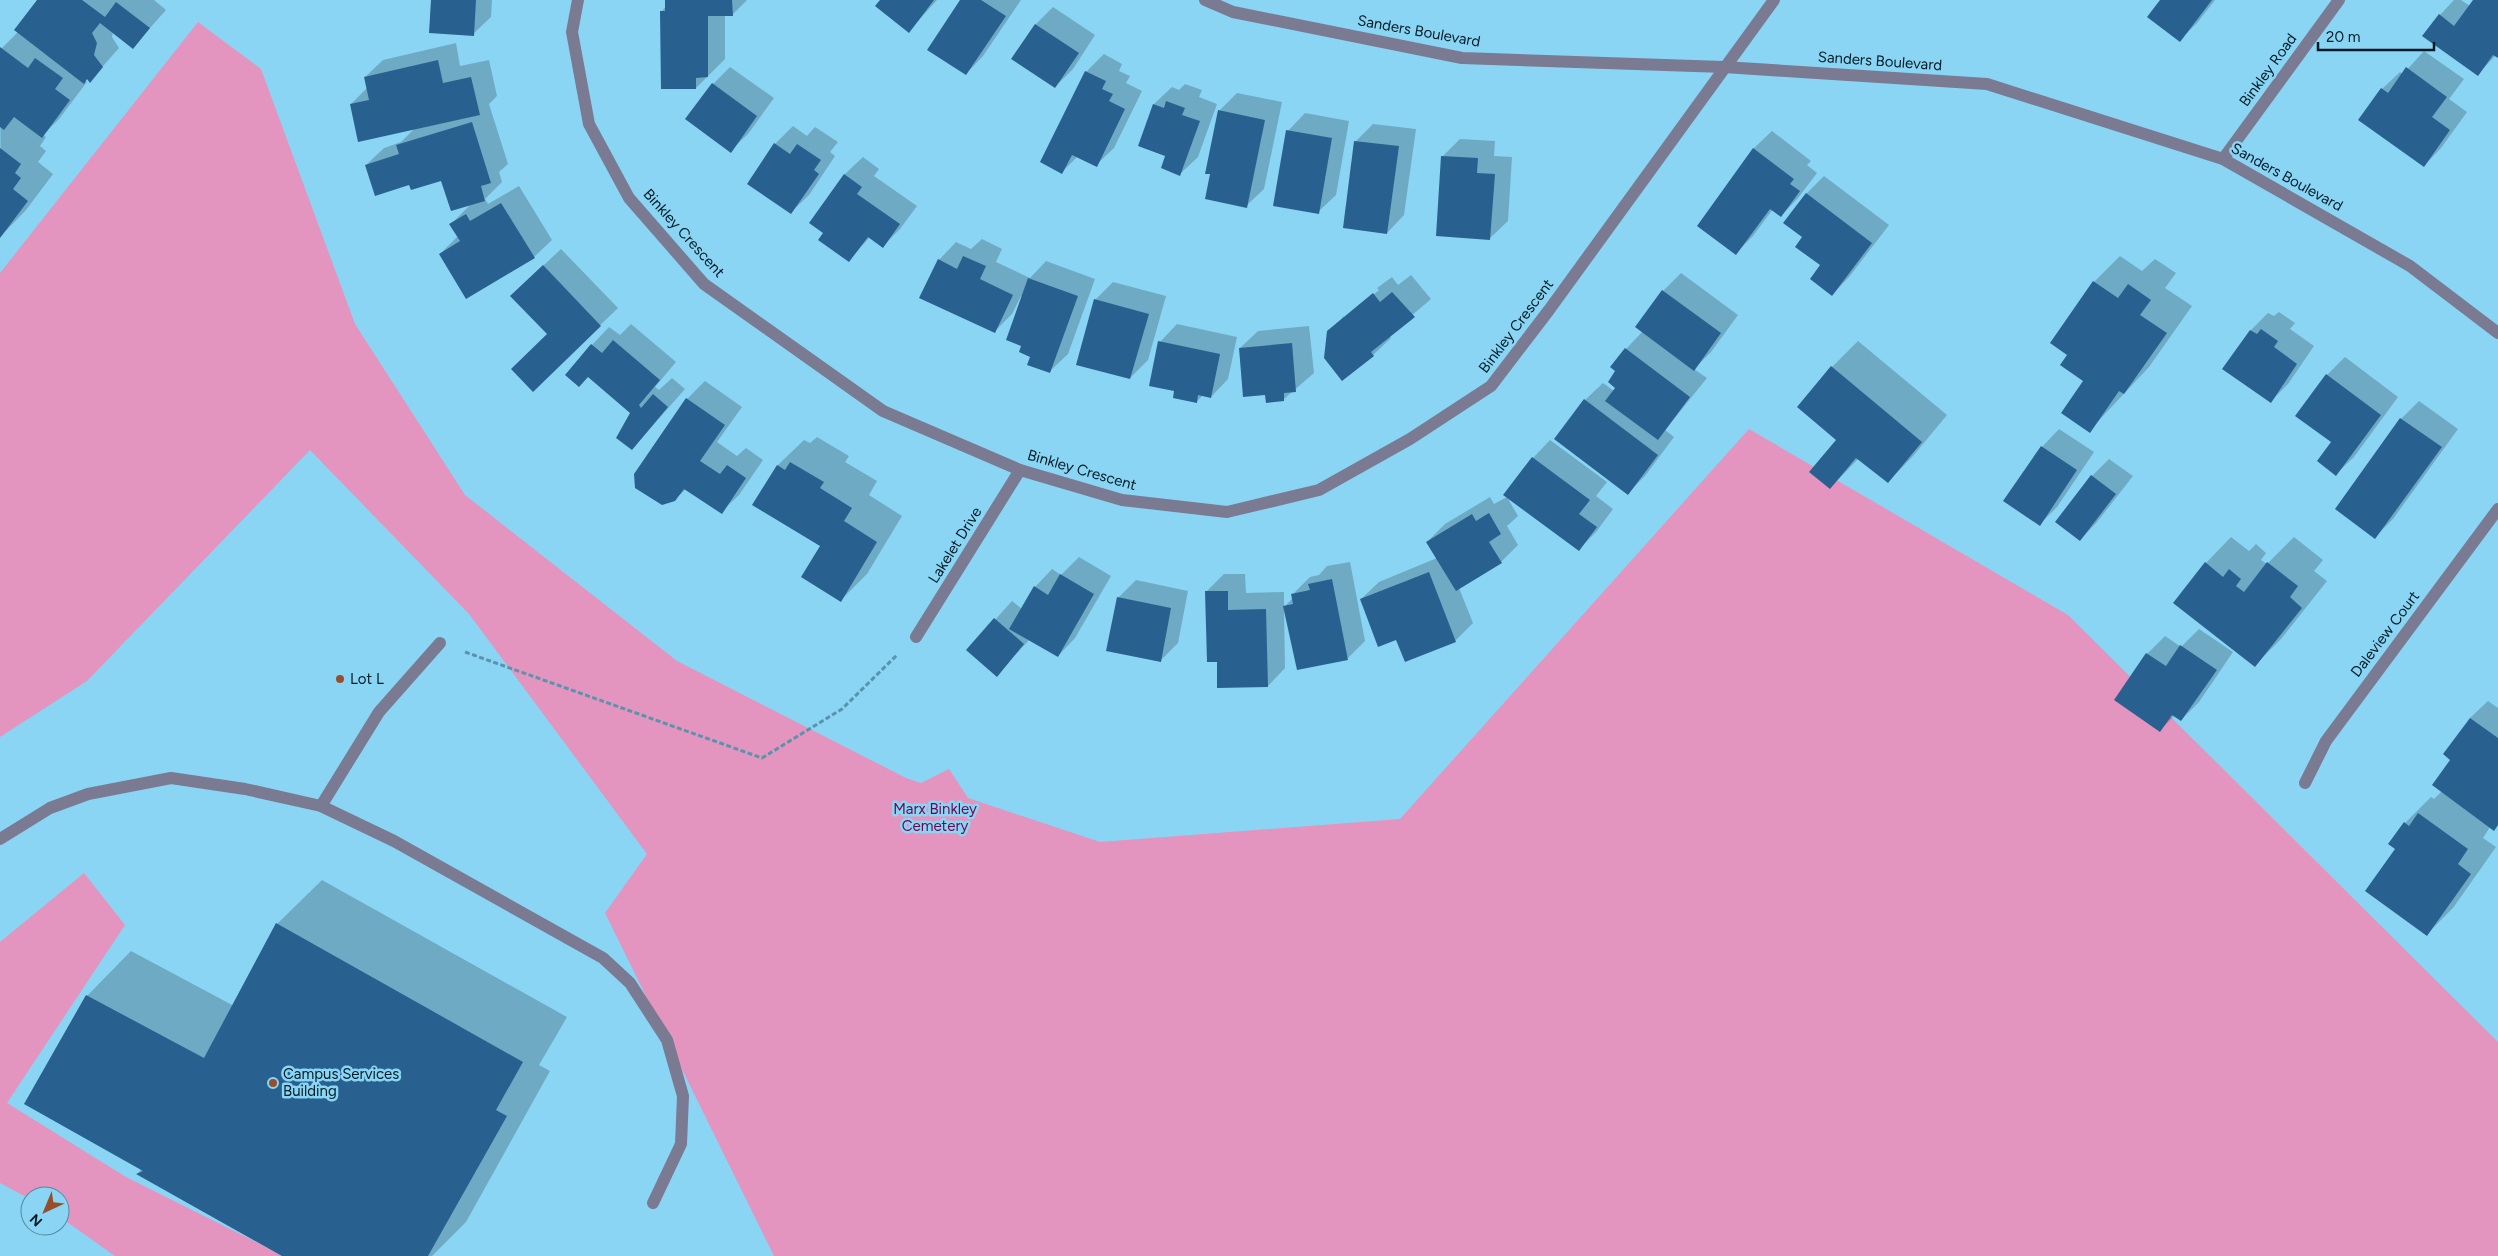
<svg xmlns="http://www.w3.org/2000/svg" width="2498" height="1256" font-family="Figtree,sans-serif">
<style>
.green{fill:#e394bf}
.shadow{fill:#0003}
.building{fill:#28618f}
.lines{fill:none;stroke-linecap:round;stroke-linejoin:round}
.path{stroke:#5a94ac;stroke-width:3;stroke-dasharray:5 2.5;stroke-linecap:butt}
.minor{stroke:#7a7a93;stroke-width:12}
.poi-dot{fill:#964f2a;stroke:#8ad5f4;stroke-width:2}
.labels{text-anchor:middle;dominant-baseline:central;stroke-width:5;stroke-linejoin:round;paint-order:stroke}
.street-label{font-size:15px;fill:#001b26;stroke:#8ad5f4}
.poi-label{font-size:15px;fill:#001b26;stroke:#8ad5f4;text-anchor:start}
.park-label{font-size:15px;fill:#71044f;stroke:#8ad5f4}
</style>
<rect width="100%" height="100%" fill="#8ad5f4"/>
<g class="green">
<polygon points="198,22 261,69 355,324 465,495 677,661 906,778 921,783 949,769 968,798 1100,842 1400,819 1749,429 2068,615 2498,1042 2498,1256 774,1256 605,913 647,854 469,614 310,450 87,681 0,737 0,273"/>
<polygon points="84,873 125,925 7,1103 126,1177 284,1256 115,1256 60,1217 60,1196 30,1196 30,1199 0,1183 0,942"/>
</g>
<g class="shadow">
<polygon points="39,0 154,0 166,10 133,47 113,31 112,37 119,48 90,81 87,78 85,80 87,82 59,119 43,135 46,137 40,146 46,151 38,162 53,174 26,210 1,236 0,50 18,32"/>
<polygon points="432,0 492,0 491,17 473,34"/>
<polygon points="666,0 747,0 732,15 725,15 725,59 696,88 662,11 666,6"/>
<polygon points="882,0 937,0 909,31"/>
<polygon points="962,0 1021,0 983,56 966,74"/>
<polygon points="2161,0 2215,0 2197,23 2180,40"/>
<polygon points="2454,0 2461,0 2470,6 2474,0 2498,0 2498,57 2496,55 2478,74 2440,15"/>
<polygon points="1053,7 1095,35 1073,69 1055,87 1012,58 1036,24"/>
<polygon points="456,43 460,66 489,60 497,96 489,104 508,164 499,172 502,182 485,199 488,204 519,186 552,240 534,257 440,254 458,236 451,224 471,204 442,180 410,184 366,165 384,148 401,142 415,128 351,104 367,88 365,77 383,60"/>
<polygon points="2424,51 2464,79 2449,99 2467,112 2441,148 2424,166 2382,89 2400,72 2403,74"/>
<polygon points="1104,54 1122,64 1119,71 1130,76 1126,83 1142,91 1114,148 1096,165 1078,156 1062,172 1086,72"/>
<polygon points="730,67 774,98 748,134 730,151 713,84"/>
<polygon points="1185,84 1202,90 1199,97 1217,104 1198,157 1180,174 1167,155 1154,104 1172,87 1179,90"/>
<polygon points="1237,93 1282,102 1264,189 1246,206 1219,111"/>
<polygon points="1305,113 1349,121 1336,195 1318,212 1288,131"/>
<polygon points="1373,124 1416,129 1404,215 1387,233 1356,141"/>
<polygon points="793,126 807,136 815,127 838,142 830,152 835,156 809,195 791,212 748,183 775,144"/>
<polygon points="1772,131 1811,161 1807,165 1817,173 1798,198 1781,216 1773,209 1753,236 1735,254 1699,226 1754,148"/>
<polygon points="1460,139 1495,141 1494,156 1512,157 1508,221 1490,238 1443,156"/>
<polygon points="863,157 879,169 874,176 917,206 900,229 883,246 870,237 849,260 825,233 811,223 845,174"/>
<polygon points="1824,176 1889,225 1849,277 1832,295 1822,265 1804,237 1806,194"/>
<polygon points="982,239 1002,249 996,262 1030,278 1046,261 1095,279 1068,354 1050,371 1023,346 1023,296 1021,296 1012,314 994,332 939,260 956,242 971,249"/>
<polygon points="561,249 618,308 533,390 548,334 529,279"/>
<polygon points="2120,256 2142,271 2155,259 2176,273 2165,288 2192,306 2149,367 2089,431 2085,381 2069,354 2052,342 2094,282"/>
<polygon points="1681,273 1738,315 1711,352 1694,369 1707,378 1665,430 1674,437 1645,476 1628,493 1585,400 1603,383 1614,391 1617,387 1617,371 1626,349 1643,331 1663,291"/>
<polygon points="1411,275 1431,299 1389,335 1391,338 1373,355 1342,380 1329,332 1344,316 1344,319 1379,290 1377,288 1392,277 1398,285"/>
<polygon points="1113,282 1166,296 1148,360 1130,378 1095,300"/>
<polygon points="2279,312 2295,323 2290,329 2314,346 2288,384 2271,401 2251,330 2268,313 2274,316"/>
<polygon points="631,324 676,362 655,387 659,390 672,378 685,389 632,449 632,413 588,376 592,345 609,327 620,335"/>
<polygon points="1177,324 1237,337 1228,379 1211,397 1203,395 1196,402 1176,390 1160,342"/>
<polygon points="1309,326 1314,373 1284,399 1266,393 1240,348 1258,331"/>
<polygon points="1858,341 1947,415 1913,456 1888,482 1859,458 1830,488 1837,439 1832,367"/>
<polygon points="2345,357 2398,397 2354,457 2336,474 2327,375"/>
<polygon points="705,381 742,407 717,442 737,456 746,448 763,460 739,495 721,512 686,489 674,500 687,399"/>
<polygon points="2419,401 2458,429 2393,519 2375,537 2336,509 2401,419"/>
<polygon points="2059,429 2094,452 2057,507 2040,524 2042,447"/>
<polygon points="817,437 849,456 845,462 877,481 869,495 902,516 867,574 841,600 822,546 754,505 778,465 804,440 810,443"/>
<polygon points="1550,440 1607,482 1596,496 1613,509 1596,532 1579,549 1533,458"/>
<polygon points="2109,459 2133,476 2097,522 2080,540 2092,476"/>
<polygon points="1490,497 1494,504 1507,497 1518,516 1507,526 1518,545 1501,562 1459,588 1473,623 1455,641 1397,638 1361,599 1379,582 1437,558 1427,542 1445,524"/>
<polygon points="2231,537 2249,551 2256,544 2266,553 2261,560 2267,564 2294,537 2323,560 2314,571 2327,581 2281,639 2255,665 2206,563"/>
<polygon points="1079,557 1111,576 1075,638 1058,656 1030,639 997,675 968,650 1012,601 1022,609 1035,587 1052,569 1061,575"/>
<polygon points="1350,562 1365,641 1348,658 1284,609 1285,668 1268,686 1218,661 1206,592 1224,574 1245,574 1246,593 1284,592 1284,607 1293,598 1292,595 1310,577 1319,575 1327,566"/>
<polygon points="1136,580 1188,591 1178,643 1161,660 1118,598"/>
<polygon points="2199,629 2233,652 2199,702 2181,720 2175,715 2160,730 2116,700 2147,654 2165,636 2181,647"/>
<polygon points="2488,701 2498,708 2498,825 2490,827 2483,838 2496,847 2453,908 2427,934 2397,848 2390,843 2405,823 2431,797 2434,799 2442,791 2452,760 2470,718"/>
<polygon points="322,880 567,1017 539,1065 550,1071 466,1222 432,1256 284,1256 138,1173 142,1169 87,996 131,951 234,1006 277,924"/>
</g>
<g class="building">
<polygon points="37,0 82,0 105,17 116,2 150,28 133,49 100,23 92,33 97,43 94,55 103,67 90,83 87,79 84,84 14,30"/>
<polygon points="431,0 476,0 474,36 429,33"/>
<polygon points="665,0 732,0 733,16 708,16 708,77 696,78 696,89 661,89 660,11 665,11"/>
<polygon points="880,0 934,0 909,33 875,6"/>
<polygon points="960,0 981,0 1006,16 966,75 927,50"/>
<polygon points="2160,0 2212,0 2180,42 2147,17"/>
<polygon points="2473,0 2498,0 2498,58 2493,55 2478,76 2422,36 2439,14 2454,26"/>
<polygon points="1035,24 1079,53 1055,88 1011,59"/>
<polygon points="0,47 28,68 35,58 63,78 55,89 70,100 42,138 14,117 4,130 0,127"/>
<polygon points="438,60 443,83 471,77 480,115 358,142 350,104 369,100 364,77"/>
<polygon points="2406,67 2447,97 2432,117 2450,130 2424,167 2358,120 2381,88 2388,93"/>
<polygon points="1085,71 1106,81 1102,89 1113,94 1109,101 1125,109 1097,167 1072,155 1062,174 1040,162"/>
<polygon points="712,83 757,116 731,153 685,119"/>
<polygon points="1166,101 1185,108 1182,115 1200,121 1180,176 1161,168 1165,156 1138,146 1153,104 1164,108"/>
<polygon points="1218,110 1265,120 1247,208 1205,199 1210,174 1205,174"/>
<polygon points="472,122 491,183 481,186 485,201 451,211 441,181 411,190 409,185 375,196 365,165 399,154 396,145"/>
<polygon points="1286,130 1332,138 1319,214 1273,206"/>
<polygon points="1354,141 1399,146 1387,234 1343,228"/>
<polygon points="774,143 790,154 797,144 821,160 814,170 819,174 791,214 747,184"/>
<polygon points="0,148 21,164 15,173 21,178 13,189 28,201 0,238"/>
<polygon points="1753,148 1794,179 1790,184 1800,191 1781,217 1770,209 1736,255 1697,226"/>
<polygon points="1441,156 1478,158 1477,173 1495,174 1490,240 1436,236"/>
<polygon points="844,174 862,187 857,194 900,224 883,248 868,237 849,262 818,240 823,233 809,223"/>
<polygon points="1806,193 1872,243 1832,296 1810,279 1820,265 1795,247 1802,237 1783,223"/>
<polygon points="501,203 535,258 466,299 439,254 460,241 449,224 466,214 470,221"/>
<polygon points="963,256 986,266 980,279 1013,295 995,333 919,298 938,259 957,269"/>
<polygon points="543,265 601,326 533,392 511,369 547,334 510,296"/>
<polygon points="1028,278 1078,296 1050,373 1027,365 1030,357 1019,352 1021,346 1006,340"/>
<polygon points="2093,281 2118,298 2128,284 2151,300 2140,315 2167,333 2124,394 2119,391 2090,433 2061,413 2083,381 2060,365 2067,355 2050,343"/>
<polygon points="1662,290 1721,333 1694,371 1635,327"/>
<polygon points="1392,292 1415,317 1371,352 1374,356 1342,381 1324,358 1327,331 1373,293 1380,302"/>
<polygon points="1094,299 1149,314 1130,379 1076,365"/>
<polygon points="2261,329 2278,341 2274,347 2297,364 2271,403 2222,369 2250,330 2257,334"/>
<polygon points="613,340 660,380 639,405 641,408 653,394 668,407 632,450 616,438 630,413 588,377 579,387 565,375 591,344 602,353"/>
<polygon points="1158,341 1220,354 1211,398 1198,395 1197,403 1173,398 1174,391 1149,386"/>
<polygon points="1292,343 1296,392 1284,393 1284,401 1266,403 1265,395 1243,397 1239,348"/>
<polygon points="1625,348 1690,397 1658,440 1605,401 1615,388 1608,382 1615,371 1610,367"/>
<polygon points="1831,366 1922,442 1888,483 1856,458 1830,489 1809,472 1836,440 1797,407"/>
<polygon points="2326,374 2381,415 2336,476 2317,461 2331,442 2295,416"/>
<polygon points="686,398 725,425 700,461 720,474 727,465 746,478 722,514 684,489 675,501 662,505 635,488 634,474"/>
<polygon points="1584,399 1658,455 1628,495 1554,439"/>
<polygon points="2400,418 2442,447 2375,539 2335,509"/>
<polygon points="2041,446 2077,470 2040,526 2003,501"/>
<polygon points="1532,457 1590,500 1579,514 1597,527 1579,551 1503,495"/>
<polygon points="790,462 824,482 820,488 852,508 844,521 877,542 841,602 801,577 820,546 752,505 777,465 785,470"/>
<polygon points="2091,475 2116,494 2080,541 2055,522"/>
<polygon points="1489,513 1501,534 1489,542 1502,563 1456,591 1426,542 1472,514 1476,521"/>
<polygon points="2205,562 2223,577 2229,569 2241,579 2236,586 2244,592 2267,562 2298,586 2290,597 2302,608 2255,667 2173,603"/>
<polygon points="1429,572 1456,642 1405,662 1396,640 1378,647 1360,599"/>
<polygon points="1060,574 1094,594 1058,657 1009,629 1034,586 1048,595"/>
<polygon points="1332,579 1348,660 1297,670 1283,606 1293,604 1291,594 1310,590 1308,584"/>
<polygon points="1205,591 1228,591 1228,610 1266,609 1268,687 1217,688 1217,662 1207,662"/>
<polygon points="1117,597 1171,608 1161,662 1106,651"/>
<polygon points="994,618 1024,644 997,677 966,650"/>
<polygon points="2180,645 2217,670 2181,721 2172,715 2160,732 2114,700 2146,653 2166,666"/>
<polygon points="2470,718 2498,738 2498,825 2494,831 2432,785 2450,760 2443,754"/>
<polygon points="2418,813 2468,849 2458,864 2471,874 2427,936 2365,891 2395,849 2388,844 2404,822 2409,826"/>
<polygon points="276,923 523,1062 496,1110 507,1116 428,1256 282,1256 136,1174 143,1171 24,1104 86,995 204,1058"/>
</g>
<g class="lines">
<polyline class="path" points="465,652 762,758 842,709 897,655"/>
<g class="minor">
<polyline points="578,0 572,32 589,124 629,198 704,284 883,411 1020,470 1122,500 1227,512 1319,490 1410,439 1491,386 1549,310 1774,0"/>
<polyline points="1205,0 1233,12 1462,58 1724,67 1987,84 2223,159 2410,266 2498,333"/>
<polyline points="2223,159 2339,0"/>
<polyline points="916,637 1020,470"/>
<polyline points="2305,783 2326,741 2498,509"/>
<polyline points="321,806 379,712 440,643"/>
<polyline points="0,839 50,808 88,794 171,778 245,789 321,806 394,841 603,958 630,983 667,1040 683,1096 681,1144 653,1203"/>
</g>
</g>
<g class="poi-dot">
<circle cx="340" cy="679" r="5"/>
<circle cx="273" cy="1083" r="5"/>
</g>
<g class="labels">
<g class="street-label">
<text transform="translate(1419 31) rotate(10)">Sanders Boulevard</text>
<text transform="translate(1880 61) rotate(4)">Sanders Boulevard</text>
<text transform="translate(2268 70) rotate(-54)">Binkley Road</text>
<text transform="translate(2287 177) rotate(29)">Sanders Boulevard</text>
<text transform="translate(684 233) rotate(48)">Binkley Crescent</text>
<text transform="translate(1516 326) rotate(-53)">Binkley Crescent</text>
<text transform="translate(1082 470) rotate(16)">Binkley Crescent</text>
<text transform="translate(955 545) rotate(-58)">Lakelet Drive</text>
<text transform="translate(2385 634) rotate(-53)">Daleview Court</text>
</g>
<g class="poi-label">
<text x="350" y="679">Lot L</text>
<text x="283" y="1074">Campus Services<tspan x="283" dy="17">Building</tspan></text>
</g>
<g class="park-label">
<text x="935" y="809">Marx Binkley<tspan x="935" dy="17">Cemetery</tspan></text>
</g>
</g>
<g transform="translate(45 1211) rotate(224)"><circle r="24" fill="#8ad5f4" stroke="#538ba2"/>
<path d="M0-4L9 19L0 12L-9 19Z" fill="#964f2a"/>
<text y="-8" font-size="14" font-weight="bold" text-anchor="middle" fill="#001b26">N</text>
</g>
<path d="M2318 42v8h116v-8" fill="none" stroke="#001b26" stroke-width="2.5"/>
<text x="2326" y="42" font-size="15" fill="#001b26" stroke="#8ad5f4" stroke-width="4" paint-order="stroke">20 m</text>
</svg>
